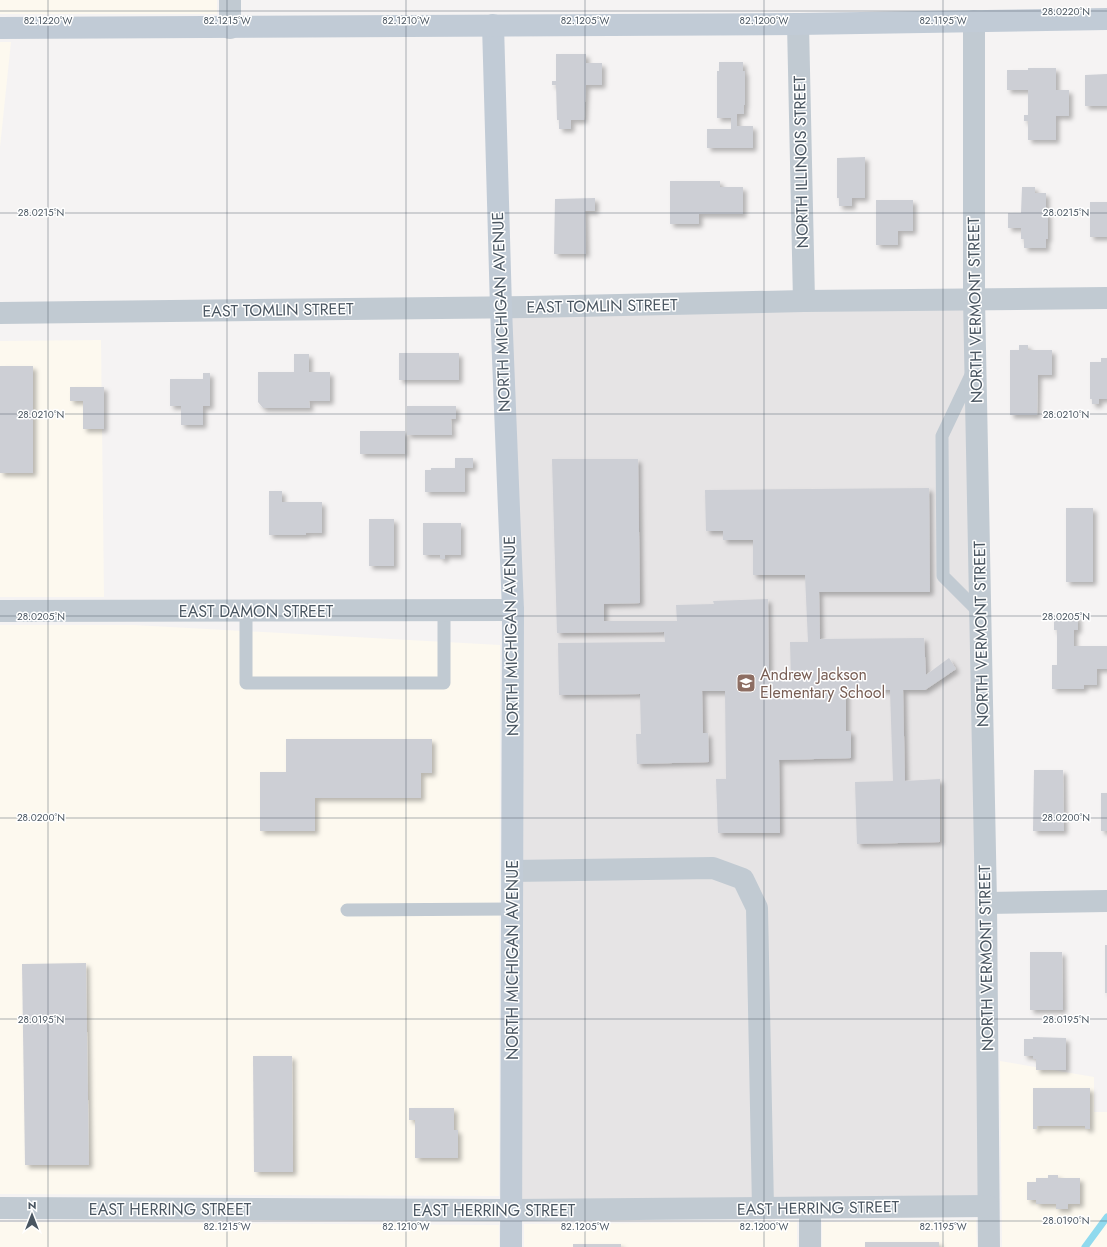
<svg xmlns="http://www.w3.org/2000/svg" width="1107" height="1247" font-family="Jost,sans-serif">
<style>
.commercial{fill:#fdf9ef}
.education{fill:#e6e4e5}
.lines{fill:none;stroke-linecap:round;stroke-linejoin:round}
.stream{stroke:#90daee;stroke-width:7}
.building{fill:#cdcfd5;filter:url(#shadow)}
.lane{stroke:#c1cad2;stroke-width:13}
.street{stroke:#c1cad2;stroke-width:22}
.secondary{stroke:#c1cbd6;stroke-width:22}
.ticks{fill:none;stroke:#4a5661;stroke-width:1;stroke-opacity:0.45}
.labels{text-anchor:middle;dominant-baseline:central;stroke-width:3;stroke-linejoin:round;paint-order:stroke}
.street-label{font-size:16px;fill:#4a5661;stroke:#fff}
.education-label{font-size:16px;fill:#785e54;stroke:#fff;text-anchor:start}
.ticks-label{font-size:10px;text-anchor:middle;fill:#4a5661;stroke:#fff;stroke-width:3;stroke-linejoin:round;paint-order:stroke}
</style>
<defs>
<filter id="shadow"><feDropShadow dx="3.5" dy="3.5" stdDeviation="2" flood-color="#0004"/></filter>
</defs>
<rect width="100%" height="100%" fill="#f5f3f3"/>
<g class="commercial">
<rect x="0" y="0" width="217" height="14"/>
<polygon points="0,42 11,42 0,147"/>
<polygon points="101,340 104,597 0,597 0,341"/>
<polygon points="0,625 134,625 500,645 499,1196 0,1194"/>
<polygon points="1000,1061 1094,1077 1094,1112 1107,1112 1107,1247 1002,1247"/>
<polygon points="976,1220 977,1247 822,1247 822,1222"/>
<polygon points="0,1222 499,1225 499,1247 0,1247"/>
<polygon points="797,1222 797,1247 524,1247 524,1224"/>
</g>
<polygon class="education" points="974,299 988,1206 511,1210 501,308"/>
<g class="lines">
<polyline class="stream" points="1085,1247 1107,1217"/>
</g>
<g class="building">
<polygon points="556,54 586,54 586,63 602,63 602,85 586,85 584,120 571,120 571,129 559,129 559,120 557,120 556,85 552,85 552,81 556,81"/>
<polygon points="719,62 743,62 743,71 745,71 745,105 744,105 744,114 737,114 737,126 753,126 753,148 707,148 707,129 731,129 731,118 717,118 717,71 719,71"/>
<polygon points="1028,68 1056,68 1056,90 1069,90 1069,116 1056,116 1056,140 1028,140 1028,121 1024,121 1024,115 1028,115 1028,90 1007,90 1007,70 1028,70"/>
<polygon points="1107,74 1107,106 1085,106 1085,75"/>
<polygon points="865,157 865,198 852,198 852,206 839,206 839,198 837,198 837,158"/>
<polygon points="670,181 720,181 720,187 743,187 743,214 699,214 699,224 670,224"/>
<polygon points="1022,187 1035,187 1035,193 1046,193 1046,213 1048,213 1048,239 1046,239 1046,248 1024,248 1024,239 1021,239 1021,228 1008,228 1008,213 1021,213"/>
<polygon points="595,198 595,211 585,211 586,254 554,254 555,199"/>
<polygon points="876,200 913,200 913,231 898,231 898,245 876,245"/>
<rect x="1090" y="202" width="17" height="35"/>
<polygon points="1019,345 1028,345 1028,350 1052,350 1052,375 1038,375 1037,415 1010,415 1010,350 1019,350"/>
<rect x="399" y="353" width="60" height="27"/>
<polygon points="294,354 309,354 309,372 330,372 330,401 309,401 310,408 263,408 258,402 258,372 294,372"/>
<polygon points="1101,358 1107,358 1107,399 1099,399 1099,404 1092,404 1092,399 1090,399 1090,362 1101,362"/>
<rect x="0" y="366" width="33" height="107"/>
<polygon points="203,373 210,373 210,406 203,406 203,425 181,425 181,406 170,406 170,379 203,379"/>
<polygon points="70,387 104,387 104,429 83,429 83,401 70,401"/>
<polygon points="407,406 456,406 456,419 451,419 452,435 407,435"/>
<rect x="360" y="431" width="45" height="23"/>
<polygon points="455,458 473,458 473,468 465,468 465,492 425,492 425,470 431,470 431,468 455,468"/>
<polygon points="552,459 638,459 640,603 604,604 604,621 677,621 676,605 714,604 713,601 768,599 769,680 791,679 790,642 808,642 805,575 753,575 753,540 723,540 723,531 706,531 705,490 929,488 930,592 819,592 820,639 924,638 926,675 949,658 956,669 925,690 903,690 905,781 940,779 940,842 857,844 855,782 893,781 890,690 846,690 846,731 851,731 851,758 779,760 780,833 718,833 716,779 726,779 725,691 702,691 703,733 708,733 709,762 637,764 636,734 641,734 640,694 559,695 558,643 665,642 664,632 557,633"/>
<polygon points="269,491 282,491 282,502 322,502 322,533 306,533 306,535 269,535"/>
<rect x="1066" y="508" width="27" height="74"/>
<rect x="369" y="519" width="25" height="47"/>
<polygon points="423,523 461,523 461,555 445,555 445,559 440,559 440,555 423,555"/>
<polygon points="1054,616 1078,616 1078,630 1074,630 1074,646 1107,646 1107,669 1097,669 1097,685 1084,685 1084,689 1052,689 1052,665 1057,665 1057,630 1054,630"/>
<polygon points="286,739 432,739 432,773 421,773 421,798 315,798 315,831 260,831 260,772 286,772"/>
<polygon points="1034,770 1063,770 1064,831 1033,831"/>
<rect x="1101" y="793" width="6" height="38"/>
<rect x="1105" y="945" width="2" height="48"/>
<polygon points="1030,952 1062,952 1063,1010 1030,1010"/>
<polygon points="86,963 89,1165 25,1165 22,964"/>
<polygon points="1033,1037 1066,1038 1066,1070 1036,1070 1036,1059 1033,1059 1033,1056 1024,1056 1024,1039 1033,1039"/>
<polygon points="253,1056 292,1056 293,1172 254,1172"/>
<polygon points="1033,1088 1090,1088 1090,1129 1085,1129 1085,1126 1037,1126 1037,1129 1033,1129"/>
<polygon points="409,1108 454,1108 454,1130 458,1130 458,1158 415,1158 415,1120 409,1120"/>
<polygon points="1048,1175 1058,1175 1058,1178 1080,1178 1080,1204 1068,1204 1068,1209 1056,1209 1056,1204 1036,1204 1036,1200 1027,1200 1027,1182 1036,1182 1036,1178 1048,1178"/>
<rect x="865" y="1242" width="74" height="5"/>
<rect x="573" y="1244" width="48" height="3"/>
</g>
<g class="lines">
<g class="lane">
<polyline points="972,373 942,436 943,576 980,613"/>
<polyline points="246,611 246,683 444,683 444,610"/>
<polyline points="347,910 512,909"/>
</g>
<g class="street">
<polyline points="230,0 230,28"/>
<polyline points="974,21 974,299 986,903 989,1247"/>
<polyline points="798,24 804,301"/>
<polyline points="0,313 529,307 804,301 1107,298"/>
<polyline points="0,611 513,610"/>
<polyline points="512,871 713,868 743,879 757,908 763,1208"/>
<polyline points="986,903 1107,901"/>
<polyline points="0,1208 511,1210 988,1206"/>
<polyline points="810,1208 810,1247"/>
</g>
<g class="secondary">
<polyline points="493,25 501,308 513,610 511,1247"/>
<polyline points="0,28 798,24 1107,19"/>
</g>
</g>
<path class="ticks" d="M48 0V1247M227 0V1247M406 0V1247M585 0V1247M764 0V1247M943 0V1247M0 11H1107M0 213H1107M0 414H1107M0 616H1107M0 818H1107M0 1019H1107M0 1221H1107"/>
<defs>
<g id="school-square" transform="scale(1)"><rect x="-9" y="-9" width="18" height="18" rx="4" fill="#8d6e63" stroke="#fff"/><path d="M0-5L7-2L0 1L-7-2ZM-4 1L0 2.5L4 1V4Q0 6-4 4Z" fill="#fff"/></g>
</defs>
<g fill-rule="evenodd">
<use href="#school-square" x="746" y="683"/>
</g>
<g class="labels">
<g class="street-label">
<text transform="translate(801 162) rotate(-91)">NORTH ILLINOIS STREET</text>
<text transform="translate(602 306) rotate(-1)">EAST TOMLIN STREET</text>
<text transform="translate(278 310) rotate(-1)">EAST TOMLIN STREET</text>
<text transform="translate(975 310) rotate(-91)">NORTH VERMONT STREET</text>
<text transform="translate(501 312) rotate(-92)">NORTH MICHIGAN AVENUE</text>
<text x="256" y="611">EAST DAMON STREET</text>
<text transform="translate(981 634) rotate(-91)">NORTH VERMONT STREET</text>
<text transform="translate(511 636) rotate(-91)">NORTH MICHIGAN AVENUE</text>
<text transform="translate(986 958) rotate(-91)">NORTH VERMONT STREET</text>
<text transform="translate(512 960) rotate(-90)">NORTH MICHIGAN AVENUE</text>
<text transform="translate(818 1208) rotate(-1)">EAST HERRING STREET</text>
<text x="170" y="1209">EAST HERRING STREET</text>
<text x="494" y="1210">EAST HERRING STREET</text>
</g>
<g class="education-label">
<text x="760" y="674">Andrew Jackson<tspan x="760" dy="18">Elementary School</tspan></text>
</g>
</g>
<g class="ticks-label">
<text x="1066" y="15">28.0220°N</text>
<text x="48" y="24">82.1220°W</text>
<text x="227" y="24">82.1215°W</text>
<text x="406" y="24">82.1210°W</text>
<text x="585" y="24">82.1205°W</text>
<text x="764" y="24">82.1200°W</text>
<text x="943" y="24">82.1195°W</text>
<text x="41" y="216">28.0215°N</text>
<text x="1066" y="216">28.0215°N</text>
<text x="41" y="418">28.0210°N</text>
<text x="1066" y="418">28.0210°N</text>
<text x="41" y="620">28.0205°N</text>
<text x="1066" y="620">28.0205°N</text>
<text x="41" y="821">28.0200°N</text>
<text x="1066" y="821">28.0200°N</text>
<text x="41" y="1023">28.0195°N</text>
<text x="1066" y="1023">28.0195°N</text>
<text x="1066" y="1224">28.0190°N</text>
<text x="227" y="1230">82.1215°W</text>
<text x="406" y="1230">82.1210°W</text>
<text x="585" y="1230">82.1205°W</text>
<text x="764" y="1230">82.1200°W</text>
<text x="943" y="1230">82.1195°W</text>
</g>
<g transform="translate(32 1215)" stroke="#ffffff" stroke-width="3" paint-order="stroke">
<path d="M0-3L7 15L0 10L-7 15Z" fill="#4a5661"/>
<text y="-6" font-size="11" font-weight="bold" text-anchor="middle" fill="#4a5661">N</text>
</g>
</svg>
